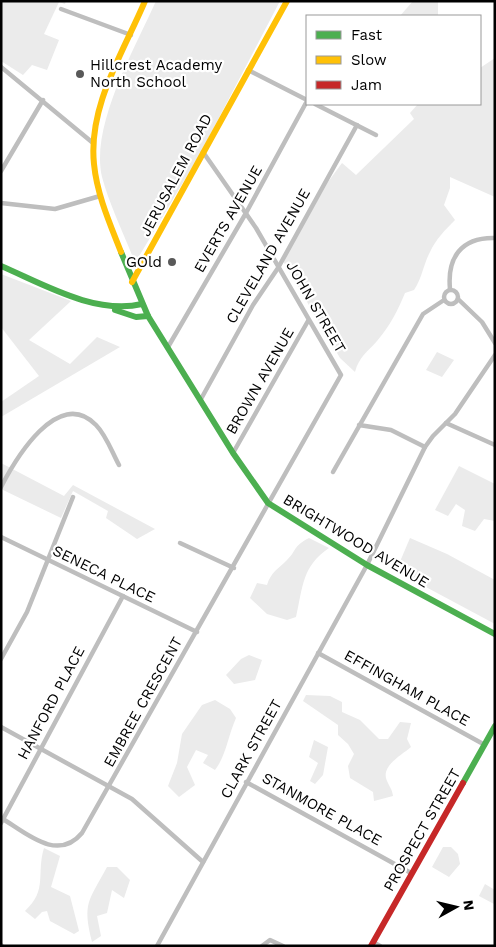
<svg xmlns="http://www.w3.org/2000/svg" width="496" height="947" font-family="'Work Sans',sans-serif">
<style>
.green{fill:#ebebeb}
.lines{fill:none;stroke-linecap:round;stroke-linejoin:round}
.street{stroke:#bebebe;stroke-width:4.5}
.fast{stroke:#4caf50;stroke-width:6}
.slow{stroke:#ffc107;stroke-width:6}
.jam{stroke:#c62828;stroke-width:6}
.poi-dot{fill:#595959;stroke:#fff;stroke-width:2}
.labels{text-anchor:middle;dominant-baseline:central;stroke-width:4.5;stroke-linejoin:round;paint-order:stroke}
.poi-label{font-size:15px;fill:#000;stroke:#fff;text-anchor:start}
.street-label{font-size:15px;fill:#000;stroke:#fff}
</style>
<rect width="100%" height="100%" fill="#fff"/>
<g class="green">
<polygon points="1,1 66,1 65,4 59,2 44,34 59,40 47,70 32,65 23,75 1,61"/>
<path d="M156 1H280L200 154 138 258 132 255C122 230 109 203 102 177 90 126 135 48 156 1Z"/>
<polygon points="413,1 438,1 438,16 400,16"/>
<path d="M495 58V197L450 177V188L444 205 455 220C445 230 436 239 430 252 423 265 423 276 414 290L405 293C398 310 390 326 377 341 367 352 359 357 355 372L340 358 283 261 328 182 342 163 356 175 414 119 410 113 418 104H480V68Z"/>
<polygon points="1,274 71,301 29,340 70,364 97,337 120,347 1,417 1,402 39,376 1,327"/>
<polygon points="437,352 454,360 442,377 426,370"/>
<polygon points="1,463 64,496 73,485 155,529 137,539 106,518 108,511 73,491 61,518 1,489"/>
<polygon points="459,466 495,484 495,521 484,519 475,531 462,526 465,510 456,504 448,516 435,510"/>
<path d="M309 538 329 548C302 566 303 587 296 617L287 620 267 614 250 598 257 583 267 585C271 572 278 569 287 560 298 549 292 547 309 538Z"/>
<polygon points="410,538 447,554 495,580 495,624 396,571"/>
<polygon points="249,655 262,660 255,680 234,684 226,675 241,659"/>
<path d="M306 695 330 696 342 702V712L360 720 379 739H388L400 722 411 723 407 739 411 747C402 755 380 766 387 781 390 788 392 789 393 796L374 801 373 792 350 778 348 766 354 754 348 744 338 735V725L303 701Z"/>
<path d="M215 700 230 709 236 718C228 736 226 756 215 770L203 763 208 755 196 750 187 767 195 785 179 797 168 786 177 763 182 734 202 705Z"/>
<polygon points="314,740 328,747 323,775 315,784 310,781 318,763 309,757"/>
<polygon points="443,847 451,847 458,854 460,864 449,877 432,867"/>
<path d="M44 848 60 856 51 887 70 896 79 931 74 934 50 921 47 911 42 912 35 919 25 911C48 890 36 874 44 848Z"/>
<path d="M107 867H117L130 880 124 898 112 890 107 913 97 916 101 936 92 942C82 902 89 901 107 867Z"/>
<polygon points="485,884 495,890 494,904 479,896"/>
</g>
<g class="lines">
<g class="street">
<polyline points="61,9 131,35"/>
<polyline points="1,67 93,143"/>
<polyline points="248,70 307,100"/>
<polyline points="315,104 376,135"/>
<polyline points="1,171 43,100"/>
<polyline points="1,203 55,209 100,196"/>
<path d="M450 289C447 258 461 237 495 238"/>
<circle cx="451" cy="297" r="7"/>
<polyline points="458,299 482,322 495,343"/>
<polyline points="168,347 246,213 307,101"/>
<polyline points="201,399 253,305 278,268 357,125"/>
<polyline points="446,423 495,445"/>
<polyline points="359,425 391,430 425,447"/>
<polyline points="233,453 308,321"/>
<polyline points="333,472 423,314 444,300"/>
<path d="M1 487C15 460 58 386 96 425 106 435 112 452 119 465"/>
<polyline points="1,537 197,632"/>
<polyline points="180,543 234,568"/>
<polyline points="318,653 485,745"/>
<polyline points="1,659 27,612 73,497"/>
<polyline points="1,727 132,799 203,862"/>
<polyline points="246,782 411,873"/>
<path d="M3 819C27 834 58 862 82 833L341 375 256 228 203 152"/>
<polyline points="1,823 123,596"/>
<polyline points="373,942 380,946"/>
<polyline points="1,945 2,946"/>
<polyline points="157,946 367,565 425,447 433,436 455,414 495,355"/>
<polyline points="262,946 270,940 283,946"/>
</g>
<g class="fast">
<polyline points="121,252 148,316 233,453 268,503 367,565 495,634"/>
<path d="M1 266C43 284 95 315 142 304"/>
<polyline points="115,310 136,317 148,316"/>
<polyline points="463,783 495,726"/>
</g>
<g class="slow">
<path d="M121 252C110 224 97 195 94 164 88 106 123 53 145 1"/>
<polyline points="132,282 287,1"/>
</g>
<polyline class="jam" points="371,946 463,783"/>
</g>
<g class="poi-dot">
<circle cx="80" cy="74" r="5"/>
<circle cx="172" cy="262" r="5"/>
</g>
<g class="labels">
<g class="poi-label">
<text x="90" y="65">Hillcrest Academy<tspan x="90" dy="17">North School</tspan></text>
<text x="162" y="262" text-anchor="end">GOld</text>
</g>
<g class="street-label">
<text transform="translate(176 175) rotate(-62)">JERUSALEM ROAD</text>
<text transform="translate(228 219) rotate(-60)">EVERTS AVENUE</text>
<text transform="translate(268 256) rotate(-60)">CLEVELAND AVENUE</text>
<text transform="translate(316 307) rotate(60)">JOHN STREET</text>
<text transform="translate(260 381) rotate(-60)">BROWN AVENUE</text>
<text transform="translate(356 541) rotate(31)">BRIGHTWOOD AVENUE</text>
<text transform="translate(104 574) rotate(26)">SENECA PLACE</text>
<text transform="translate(407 688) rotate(29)">EFFINGHAM PLACE</text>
<text transform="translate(143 702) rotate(-61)">EMBREE CRESCENT</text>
<text transform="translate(51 703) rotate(-62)">HANFORD PLACE</text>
<text transform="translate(251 749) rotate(-61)">CLARK STREET</text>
<text transform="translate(322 809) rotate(29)">STANMORE PLACE</text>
<text transform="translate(422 830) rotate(-60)">PROSPECT STREET</text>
</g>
</g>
<rect width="496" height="947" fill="none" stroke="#000000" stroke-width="5"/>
<rect x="306" y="15" width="175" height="90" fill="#ffffff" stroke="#999999"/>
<rect x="316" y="31" width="25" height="8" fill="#4caf50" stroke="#999999"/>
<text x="351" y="40" font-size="15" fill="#000000">Fast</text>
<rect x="316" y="56" width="25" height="8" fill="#ffc107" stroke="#999999"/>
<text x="351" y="65" font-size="15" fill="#000000">Slow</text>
<rect x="316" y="81" width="25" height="8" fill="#c62828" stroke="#999999"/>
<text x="351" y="90" font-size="15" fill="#000000">Jam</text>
<g transform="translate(456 907) rotate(82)" stroke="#ffffff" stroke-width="4" paint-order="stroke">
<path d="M0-4L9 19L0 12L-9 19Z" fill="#000000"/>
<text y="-8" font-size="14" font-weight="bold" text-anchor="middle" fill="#000000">N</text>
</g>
</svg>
